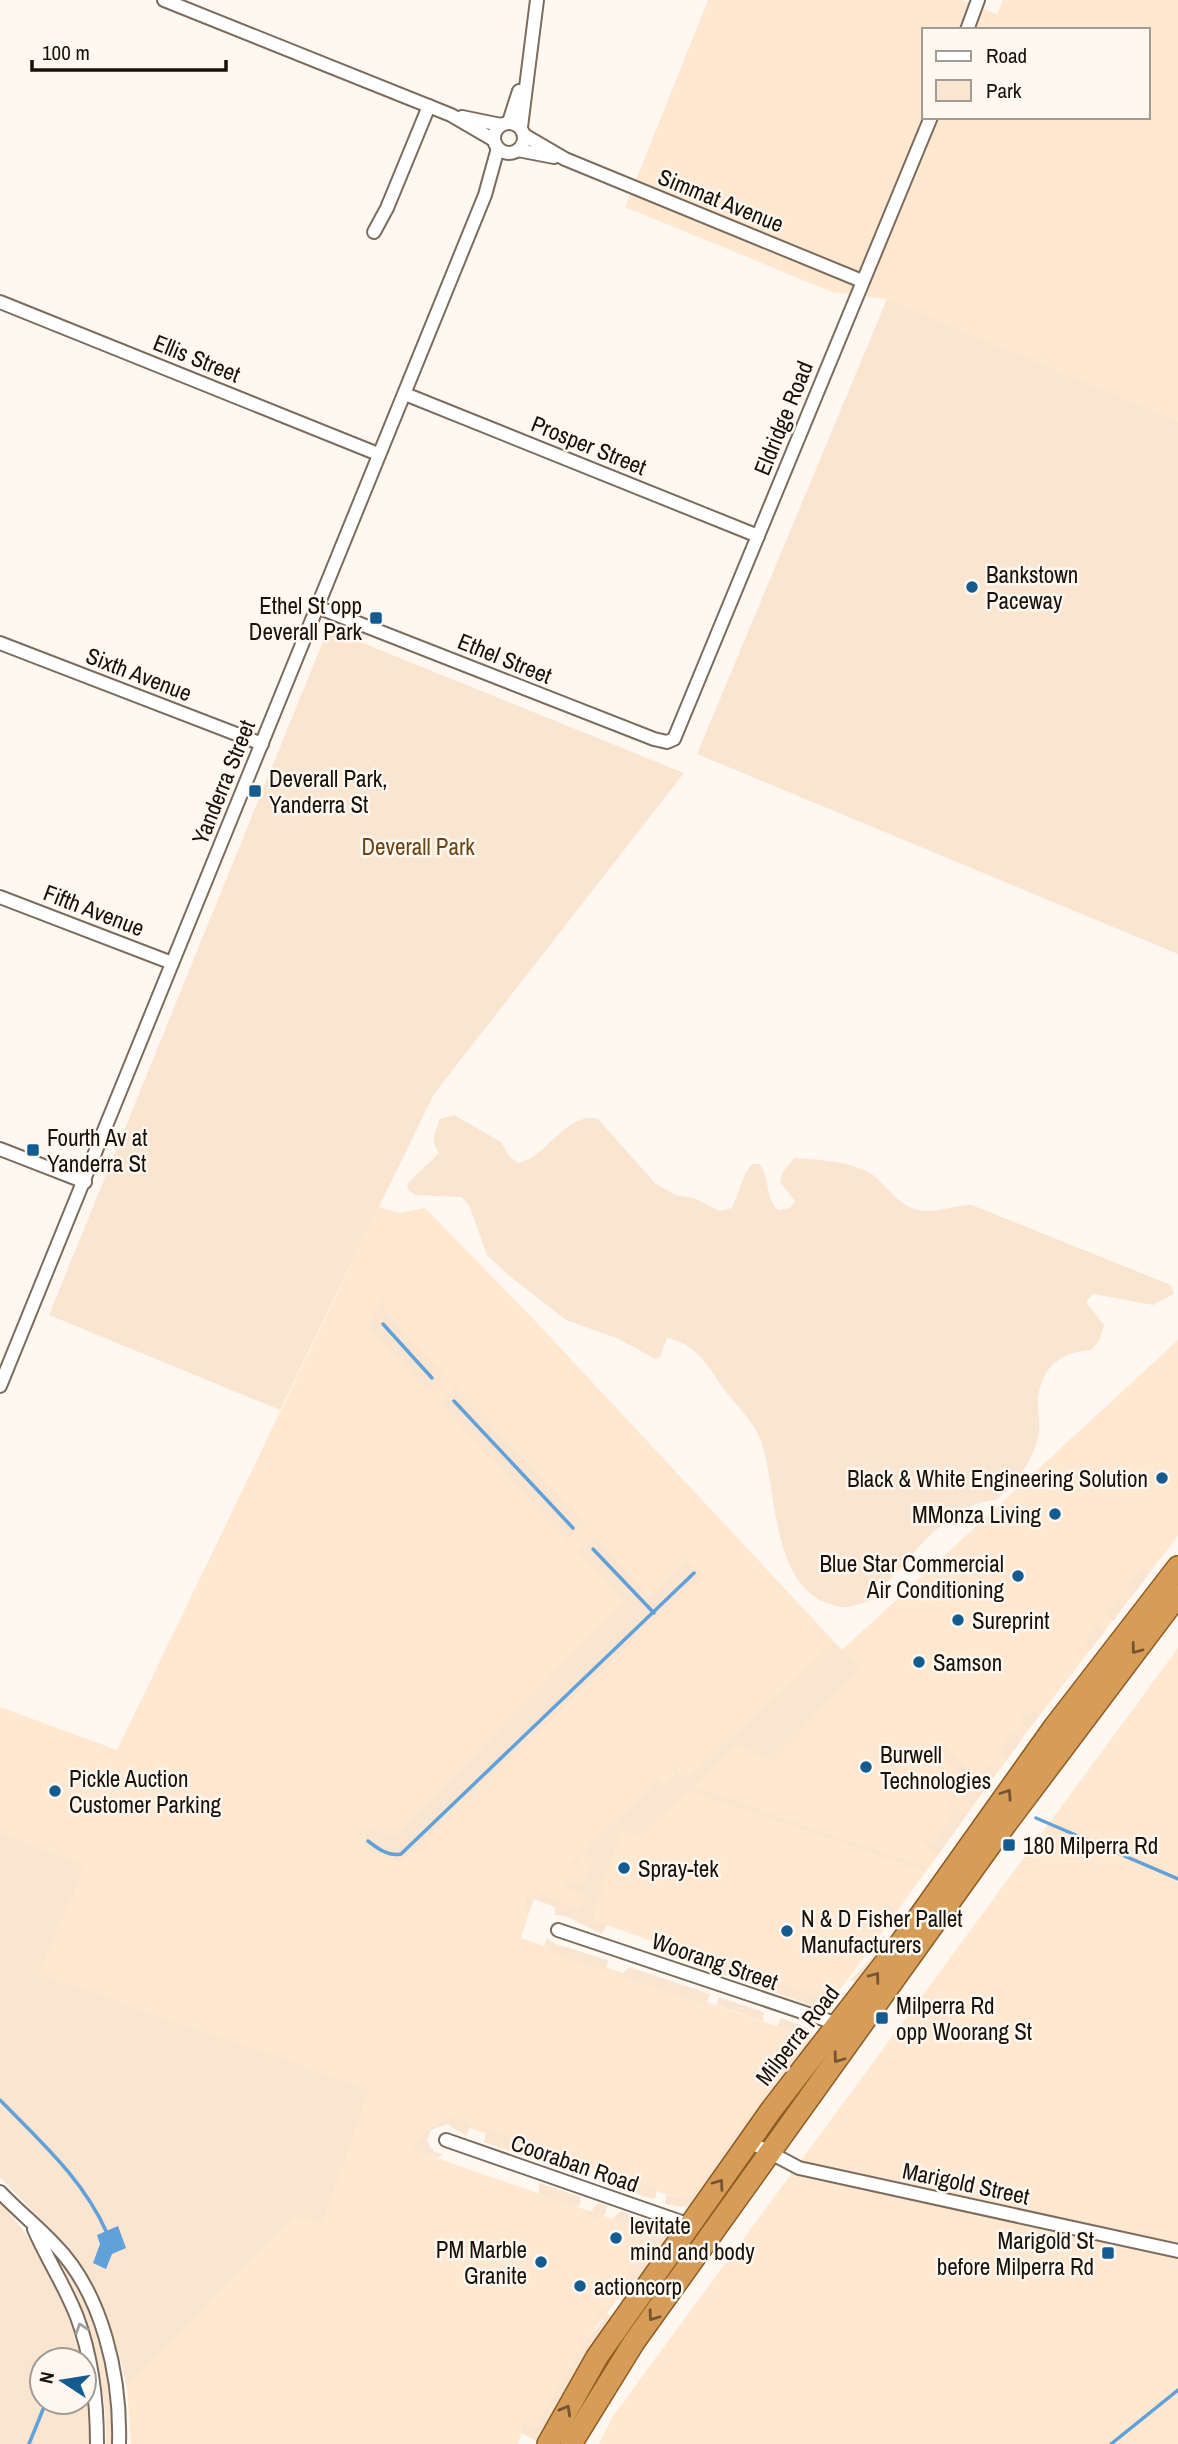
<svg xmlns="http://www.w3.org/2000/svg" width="1178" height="2444" font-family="'Archivo Narrow',sans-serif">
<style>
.built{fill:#ffe7d0;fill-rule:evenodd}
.green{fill:#fae5d1}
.water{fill:#60a1da}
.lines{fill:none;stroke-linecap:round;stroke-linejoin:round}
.stream{stroke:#60a1da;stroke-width:3.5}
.minor-casing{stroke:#7c6c5d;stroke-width:16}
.trunk-casing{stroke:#8c5c22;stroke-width:24}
.minor{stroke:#fff;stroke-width:12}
.trunk{stroke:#d69c58;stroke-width:21}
.oneway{stroke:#765632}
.oneway2{stroke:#a2a09d}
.poi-dot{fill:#145b8f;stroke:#fff8f1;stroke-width:2.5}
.labels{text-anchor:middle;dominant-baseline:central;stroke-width:5;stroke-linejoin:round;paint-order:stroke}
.street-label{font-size:23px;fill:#16110b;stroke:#fff8f1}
.poi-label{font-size:23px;fill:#16110b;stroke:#fff8f1;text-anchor:start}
.park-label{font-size:23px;fill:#6c4314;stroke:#fff8f1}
</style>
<rect width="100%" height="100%" fill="#fff8f1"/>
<g class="built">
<path d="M708 0H962L997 14 1003 0H1178V421L887 299 832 292 625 207ZM924 30H1148V117H924Z"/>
<polygon points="379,1207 401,1213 425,1208 539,1325 842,1650 1178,1340 1178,1536 1029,1729 832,2001 809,1997 533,1899 521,1938 794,2032 801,2045 711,2172 686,2201 452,2122 453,2118 431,2127 411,2149 647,2231 656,2249 587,2339 534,2429 524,2425 518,2444 131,2444 127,2388 294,2217 368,2089 39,1974 84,1865 0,1833 0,1707 117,1750"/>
<polygon points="1178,1648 1178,2444 599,2444 613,2416"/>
</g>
<g class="green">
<polygon points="887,299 1178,421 1178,954 697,754"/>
<polygon points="328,629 684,773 434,1094 280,1410 49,1315"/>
<path d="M454 1115 501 1142 509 1156 518 1163C548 1157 566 1111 598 1119L655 1183 675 1195 694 1198 719 1211 732 1208 745 1174 752 1164H759C771 1178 764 1196 778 1210L790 1208 795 1201 780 1182 783 1172 794 1158C819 1160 844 1160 868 1172 886 1181 894 1205 919 1210 938 1213 954 1205 972 1205L1171 1285 1174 1294 1153 1305 1093 1294 1086 1302 1104 1325 1099 1341 1091 1350C1060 1353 1042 1366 1038 1399 1037 1410 1041 1421 1039 1432 1035 1460 1016 1481 997 1500 953 1502 921 1545 893 1576 887 1583 879 1595 872 1600 866 1603 847 1608 841 1607 769 1595 779 1494 761 1441 752 1418 735 1405 721 1385 707 1364 694 1343 667 1338L660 1357 655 1359 619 1339 566 1320 508 1275 487 1255 469 1205 461 1197 416 1195 409 1191 407 1184 439 1153C430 1141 435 1132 440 1119Z"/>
<polygon points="384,1291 385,1312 444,1375 427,1391 369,1329"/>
<polygon points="456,1387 585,1524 567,1540 440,1403"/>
<polygon points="595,1537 649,1597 687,1561 701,1576 400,1862 362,1847 369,1829 395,1837 624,1601 578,1552"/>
<polygon points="1141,1568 1150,1572 1133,1595 1127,1585"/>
<polygon points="1119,1596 1127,1602 1113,1621 1106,1614"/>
<polygon points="1097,1625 1105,1631 1091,1649 1083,1643"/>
<polygon points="834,1642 860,1668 771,1762 739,1744 693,1787 927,1868 924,1871 689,1790 640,1835 622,1829 592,1920 607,1925 602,1934 565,1916 555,1915 555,1907 534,1899 529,1913 523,1911 527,1897 533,1899 535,1892 580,1909 585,1895 564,1887 568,1880 580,1886 595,1859 584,1853 576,1867 570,1864 651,1788 649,1786 657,1779 663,1785 676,1773 669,1764 687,1779"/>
<polygon points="1000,1696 1028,1717 1034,1710 1040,1715 1029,1729 1020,1722 1022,1716"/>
<polygon points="1013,1732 1022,1739 1007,1760 999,1751"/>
<polygon points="945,1745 977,1779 989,1765 999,1769 972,1806 962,1799 971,1786 938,1753"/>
<polygon points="950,1803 966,1815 938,1855 922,1842 924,1839 933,1845 954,1811 948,1806"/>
<path d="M0 1833 85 1865 39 1974 369 2089 322 2223 294 2217 127 2388C107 2290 67 2246 0 2177Z"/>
<polygon points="883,1903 898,1909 890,1920 877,1915"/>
<polygon points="884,1935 886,1939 856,1982 851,1980 872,1957"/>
<polygon points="547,1938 556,1944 608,1960 606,1971 549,1951 550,1948 544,1946"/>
<polygon points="655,1942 680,1950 677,1959 653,1951"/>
<polygon points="712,1961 733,1968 730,1977 708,1970"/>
<polygon points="629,1967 710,1994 706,2006 621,1976"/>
<polygon points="741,1971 762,1978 756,1986 740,1981"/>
<polygon points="769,1981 822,1999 835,1996 836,1998 826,2010 821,2009 767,1990"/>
<polygon points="719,1997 764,2012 763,2021 720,2006 718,2010 715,2009"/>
<polygon points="781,2018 806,2027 811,2033 810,2043 691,2208 665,2204 666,2195 681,2199 690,2197 800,2046 797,2033 777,2026"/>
<polygon points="453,2117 471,2124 466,2136 447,2124 431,2130 427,2141 434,2152 443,2154 438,2158 410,2149 431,2127"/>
<polygon points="486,2129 593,2166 589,2178 484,2142"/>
<polygon points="606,2171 656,2187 656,2197 652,2199 602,2182"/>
<polygon points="539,2183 580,2197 581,2202 578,2207 539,2194"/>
<path d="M0 2203C41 2245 67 2304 81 2360H42V2402H84V2373L91 2444H0Z"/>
<polygon points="598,2203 606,2206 606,2213 598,2220 587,2216"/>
<polygon points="621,2211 635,2216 634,2226 612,2219"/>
<polygon points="650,2221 665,2229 668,2239 625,2302 616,2298 614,2289 646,2249 647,2240 643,2232"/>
<path d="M46 2243C96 2302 111 2368 115 2444H106C109 2370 77 2307 46 2243Z"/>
<polygon points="602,2308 613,2318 537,2441 521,2433 524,2424 534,2428 587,2339 604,2320 595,2316"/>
</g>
<polygon class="water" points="118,2226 126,2248 112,2254 106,2269 93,2263 100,2244 97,2235"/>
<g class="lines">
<g class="stream">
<polyline points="383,1324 432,1378"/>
<polyline points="454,1401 573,1528"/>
<polyline points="593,1549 654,1613"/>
<polyline points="1036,1818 1178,1879"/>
<path d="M368 1841C377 1848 389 1857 401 1854L694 1573"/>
<path d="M0 2100C41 2142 83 2179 107 2233"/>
<polyline points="29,2444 46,2402"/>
<polyline points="1111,2444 1178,2390"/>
</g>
<g class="minor-casing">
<g id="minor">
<polyline points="164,0 451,115 494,140"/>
<polyline points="967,30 978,0"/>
<polyline points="462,117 501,125"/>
<polyline points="509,122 519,91"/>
<circle cx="509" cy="138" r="15"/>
<polyline points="521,127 537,0"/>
<polyline points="524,135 565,159 862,281"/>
<polyline points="518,150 554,157"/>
<polyline points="374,232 387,208 429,106"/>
<polyline points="0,302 378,454"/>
<polyline points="405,394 758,536"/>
<polyline points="317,607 654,739 667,742 674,739 931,117"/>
<polyline points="0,643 262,744"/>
<polyline points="0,897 172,963"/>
<polyline points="0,1149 85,1182"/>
<polyline points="0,1386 485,195 498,148"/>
<polyline points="558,1930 841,2025"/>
<polyline points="446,2140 690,2225"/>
<polyline points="750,2142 799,2168 1178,2251"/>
<path d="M0 2192C17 2210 37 2226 54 2244 103 2293 121 2377 119 2444"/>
<path d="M34 2229C47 2259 65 2286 77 2317 92 2357 97 2401 97 2444"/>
</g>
</g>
<g class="trunk-casing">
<g id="trunk">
<polyline points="548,2444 597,2357 772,2109 902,1941 1055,1726 1178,1567"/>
<polyline points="571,2444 634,2342 996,1837 1178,1595"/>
</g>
</g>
<use href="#minor" class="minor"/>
<use href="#trunk" class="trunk"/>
</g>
<defs><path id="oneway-chevron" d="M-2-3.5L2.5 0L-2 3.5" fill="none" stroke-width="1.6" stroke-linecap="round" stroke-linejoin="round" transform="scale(1.75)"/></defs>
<g class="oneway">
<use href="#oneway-chevron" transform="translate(1136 1649) rotate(127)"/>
<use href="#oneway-chevron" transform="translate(1007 1794) rotate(-56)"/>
<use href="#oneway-chevron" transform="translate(875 1977) rotate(-53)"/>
<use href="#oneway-chevron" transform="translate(838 2058) rotate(126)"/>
<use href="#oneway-chevron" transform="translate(719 2184) rotate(-54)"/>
<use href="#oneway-chevron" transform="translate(653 2316) rotate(126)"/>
<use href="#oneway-chevron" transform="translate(566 2410) rotate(-61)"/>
</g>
<use class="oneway2" href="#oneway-chevron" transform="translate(81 2328) rotate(-108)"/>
<g class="poi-dot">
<circle cx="972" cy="587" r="7"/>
<rect x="369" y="611" width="14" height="14" rx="3.5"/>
<rect x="248" y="784" width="14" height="14" rx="3.5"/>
<rect x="26" y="1143" width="14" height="14" rx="3.5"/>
<circle cx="1162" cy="1478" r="7"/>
<circle cx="1055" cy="1514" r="7"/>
<circle cx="1018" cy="1576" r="7"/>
<circle cx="958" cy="1620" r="7"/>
<circle cx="919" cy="1662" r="7"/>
<circle cx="866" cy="1767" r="7"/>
<circle cx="55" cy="1791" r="7"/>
<rect x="1002" y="1838" width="14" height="14" rx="3.5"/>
<circle cx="624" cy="1868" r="7"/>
<circle cx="787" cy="1931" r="7"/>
<rect x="875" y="2011" width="14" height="14" rx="3.5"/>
<circle cx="616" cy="2238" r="7"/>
<rect x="1101" y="2246" width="14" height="14" rx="3.5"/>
<circle cx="541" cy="2262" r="7"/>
<circle cx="580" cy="2286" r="7"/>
</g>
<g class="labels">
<g class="street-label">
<text transform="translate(721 200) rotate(22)">Simmat Avenue</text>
<text transform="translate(197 358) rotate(22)">Ellis Street</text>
<text transform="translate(783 418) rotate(-68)">Eldridge Road</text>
<text transform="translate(589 445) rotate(22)">Prosper Street</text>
<text transform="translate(505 658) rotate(22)">Ethel Street</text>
<text transform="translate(139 674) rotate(21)">Sixth Avenue</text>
<text transform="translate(223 782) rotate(-68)">Yanderra Street</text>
<text transform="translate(94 910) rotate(21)">Fifth Avenue</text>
<text transform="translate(715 1961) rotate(19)">Woorang Street</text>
<text transform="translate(797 2035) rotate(-52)">Milperra Road</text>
<text transform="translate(575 2163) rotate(19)">Cooraban Road</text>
<text transform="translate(966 2183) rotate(12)">Marigold Street</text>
</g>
<g class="poi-label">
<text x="986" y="574">Bankstown<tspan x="986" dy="26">Paceway</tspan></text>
<text x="362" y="605" text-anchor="end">Ethel St opp<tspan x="362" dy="26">Deverall Park</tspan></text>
<text x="269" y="778">Deverall Park,<tspan x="269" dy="26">Yanderra St</tspan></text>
<text x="47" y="1137">Fourth Av at<tspan x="47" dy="26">Yanderra St</tspan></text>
<text x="1148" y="1478" text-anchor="end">Black &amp; White Engineering Solution</text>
<text x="1041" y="1514" text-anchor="end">MMonza Living</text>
<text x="1004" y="1563" text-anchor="end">Blue Star Commercial<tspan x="1004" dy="26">Air Conditioning</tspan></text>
<text x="972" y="1620">Sureprint</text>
<text x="933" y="1662">Samson</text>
<text x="880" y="1754">Burwell<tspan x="880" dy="26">Technologies</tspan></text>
<text x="69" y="1778">Pickle Auction<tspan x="69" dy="26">Customer Parking</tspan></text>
<text x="1023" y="1845">180 Milperra Rd</text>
<text x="638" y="1868">Spray-tek</text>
<text x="801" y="1918">N &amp; D Fisher Pallet<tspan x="801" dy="26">Manufacturers</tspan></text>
<text x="896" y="2005">Milperra Rd<tspan x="896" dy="26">opp Woorang St</tspan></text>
<text x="630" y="2225">levitate<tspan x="630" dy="26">mind and body</tspan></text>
<text x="1094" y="2240" text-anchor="end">Marigold St<tspan x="1094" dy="26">before Milperra Rd</tspan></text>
<text x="527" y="2249" text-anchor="end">PM Marble<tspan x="527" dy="26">Granite</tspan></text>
<text x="594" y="2286">actioncorp</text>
</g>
<g class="park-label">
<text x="418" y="846">Deverall Park</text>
</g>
</g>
<rect x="922" y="28" width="228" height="91" fill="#fff8f1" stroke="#a29c95" stroke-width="2"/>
<rect x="936" y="51" width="35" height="10" fill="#ffffff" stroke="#a29c95" stroke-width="2"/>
<text x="986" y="63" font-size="21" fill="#16110b">Road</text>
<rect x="936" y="80" width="35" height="21" fill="#fae5d1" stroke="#a29c95" stroke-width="2"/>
<text x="986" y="98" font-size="21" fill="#16110b">Park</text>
<g transform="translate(63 2381) rotate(282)"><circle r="33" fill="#fff8f1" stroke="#a29c95" stroke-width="2"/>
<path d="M0-5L12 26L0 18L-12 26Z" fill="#145b8f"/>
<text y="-10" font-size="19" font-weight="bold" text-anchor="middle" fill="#16110b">N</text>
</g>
<path d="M32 60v10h194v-10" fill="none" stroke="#16110b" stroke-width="3.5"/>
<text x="42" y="60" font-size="21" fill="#16110b" stroke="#fff8f1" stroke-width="5" paint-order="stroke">100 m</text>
</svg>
